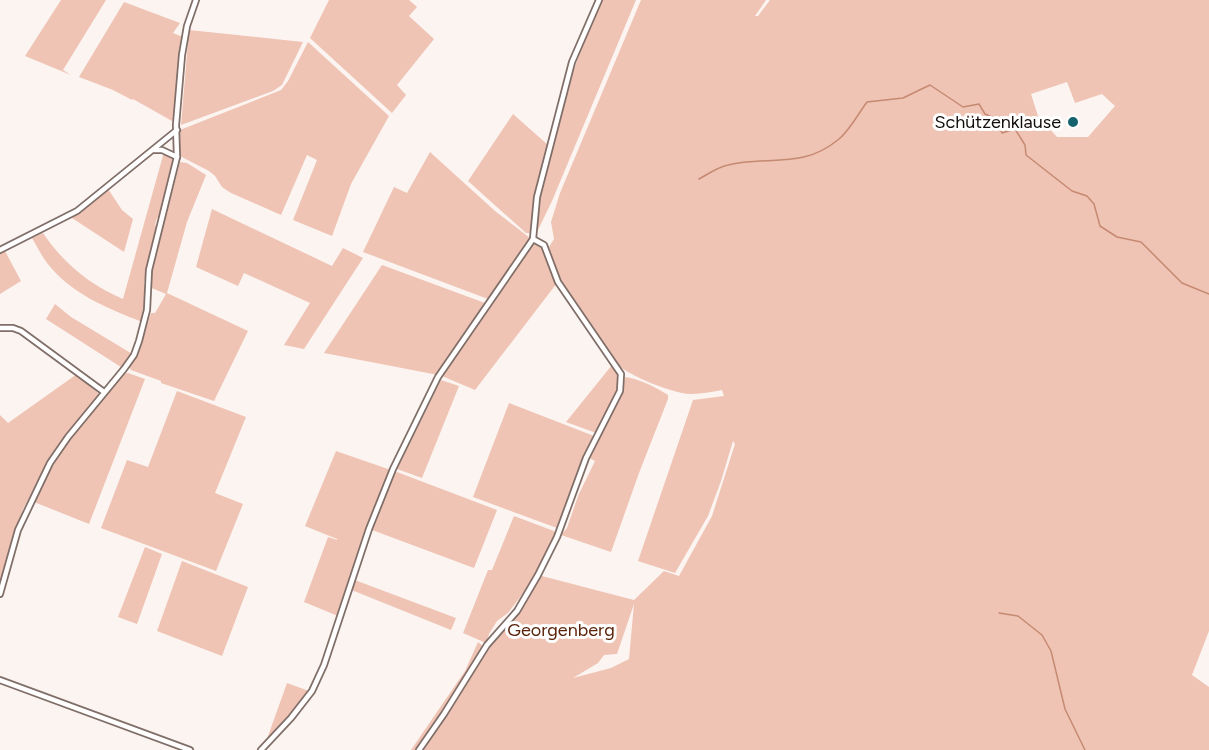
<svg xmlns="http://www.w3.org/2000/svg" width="1209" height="750" font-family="Figtree,sans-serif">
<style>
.green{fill:#efc4b4;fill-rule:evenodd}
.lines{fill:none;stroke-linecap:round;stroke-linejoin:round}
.stream{stroke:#c68972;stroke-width:1.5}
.street-casing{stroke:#806e68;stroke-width:8}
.street{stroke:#fff;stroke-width:4.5}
.poi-dot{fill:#16636e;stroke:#fff;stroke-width:2}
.labels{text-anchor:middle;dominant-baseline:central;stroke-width:6;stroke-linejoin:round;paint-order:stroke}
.poi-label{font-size:18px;fill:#130d0b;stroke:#fff;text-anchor:end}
.park-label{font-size:18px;fill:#5b2309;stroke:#fff}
</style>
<rect width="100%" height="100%" fill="#fcf4f1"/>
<g class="green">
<polygon points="61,0 106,0 63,70 71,75 25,56"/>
<polygon points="329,0 409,0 417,7 409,16 434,39 397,85 406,95 392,113 310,38"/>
<path d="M602 0H636L552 201 537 232 534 233C539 196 548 161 558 125 570 81 581 42 602 0Z"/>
<path d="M641 0H766L755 16H758L770 0H1209V631L1192 675 1209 687V750H419L487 645 517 611 538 575 634 600 664 571 679 576 712 516 735 444 733 441 721 481 708 516 675 573 638 561 693 400 724 396 722 390C712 392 700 394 690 394 672 393 629 376 617 364L559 280 549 247 554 239 551 222 560 193ZM1067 82 1075 103 1102 94 1115 106 1088 137H1057L1038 116 1031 94ZM634 604 629 659 611 668 573 678 598 663 604 655 617 654Z"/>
<polygon points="124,2 180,23 173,33 183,37 175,118 172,121 133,99 132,100 113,90 79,77"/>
<polygon points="189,30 303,42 282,85 273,91 181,125"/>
<polygon points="308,42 389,116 351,184 332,236 293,220 317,160 307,155 281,215 231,193 222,187 215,176 209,171 180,156 180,130 281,90 288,81"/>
<polygon points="513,114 548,145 535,196 530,233 526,233 468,181"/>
<path d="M164 152 175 158 161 217 157 218 155 225 158 227 144 283 145 308 142 322C107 308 71 294 47 263 41 255 37 246 32 238L43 233C63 263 90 285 123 299Z"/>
<polygon points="430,152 495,211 530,238 488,299 363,252 394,187 407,193"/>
<polygon points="180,162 187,163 206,175 187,222 167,293 248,331 214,401 161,383 161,381 131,370 129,367 144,335 151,313 155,313 166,294 147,286 163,214 166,215"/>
<polygon points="108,189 122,210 133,219 124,252 72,218"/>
<polygon points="212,209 332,266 343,248 363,258 304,349 284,345 310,303 244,273 238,286 196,267"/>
<polygon points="534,243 541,247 557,283 475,390 442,376 490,303"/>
<polygon points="5,251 21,281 0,294 0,253"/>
<polygon points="382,265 485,303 438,375 324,353"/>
<polygon points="55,304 71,317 134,355 124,369 46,319"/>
<path d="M612 365C629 388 608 412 596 433L566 422Z"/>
<path d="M128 373 145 379 89 524 34 502C55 454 89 415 122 374Z"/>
<polygon points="77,374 99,394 50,458 23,509 0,584 0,415 8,423"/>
<path d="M625 377C640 379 655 387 668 395V399L639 473 611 552 561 535 567 528 578 496 595 461 589 458 620 398Z"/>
<polygon points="441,380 459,386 422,478 397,469"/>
<polygon points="177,391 246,417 215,493 243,504 216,571 101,528 127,460 148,467"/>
<polygon points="509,403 594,436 557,528 473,497"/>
<polygon points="336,451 388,469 390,472 338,616 304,602 328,537 337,540 337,539 305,526"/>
<polygon points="397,472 497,510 474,568 372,530 394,474"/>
<polygon points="514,516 554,531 556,535 537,575 508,613 497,621 489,634 486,643 463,633 488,570 492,570"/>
<polygon points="145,547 162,554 137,624 118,617"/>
<polygon points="182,561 248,587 222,656 157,631"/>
<polygon points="352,579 456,618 451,630 349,589"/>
<polygon points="478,642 484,647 443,714 417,750 411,750 465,671"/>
<polygon points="287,683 309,691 301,703 267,739"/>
</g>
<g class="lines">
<g class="stream">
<path d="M699 179C708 174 718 167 728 165 769 155 802 170 839 139 850 130 858 114 867 102L903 98 930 85 963 107 979 104 985 114 996 119 1002 133 1015 129 1025 145 1026 155 1072 191 1087 196 1094 204 1100 226 1117 237 1141 242 1182 283 1209 294"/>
<polyline points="0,325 13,325"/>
<polyline points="999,613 1018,616 1042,635 1051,651 1065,709 1085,750"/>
</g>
<g class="street-casing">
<g id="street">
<polyline points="154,150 162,150 177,157"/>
<polyline points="0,250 77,211 177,130"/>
<polyline points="0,328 13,328 21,331 104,392"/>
<polyline points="0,594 18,530 50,463 68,437 124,369 134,355 139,341 147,310 149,270 177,157 176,125 182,55 187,26 196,0"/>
<polyline points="0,680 190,750"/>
<polyline points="261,750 291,718 312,691 324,665 369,529 393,469 438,377 533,239 537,197 572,62 599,0"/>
<polyline points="419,750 444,714 487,645 517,611 538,575 557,537 586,458 620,391 621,374 558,282 544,245 533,239"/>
</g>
</g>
<use href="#street" class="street"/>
</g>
<circle class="poi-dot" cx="1073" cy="122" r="6"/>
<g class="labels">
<g class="poi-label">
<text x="1061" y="122">Schützenklause</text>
</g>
<g class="park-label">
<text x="561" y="630">Georgenberg</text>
</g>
</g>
</svg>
